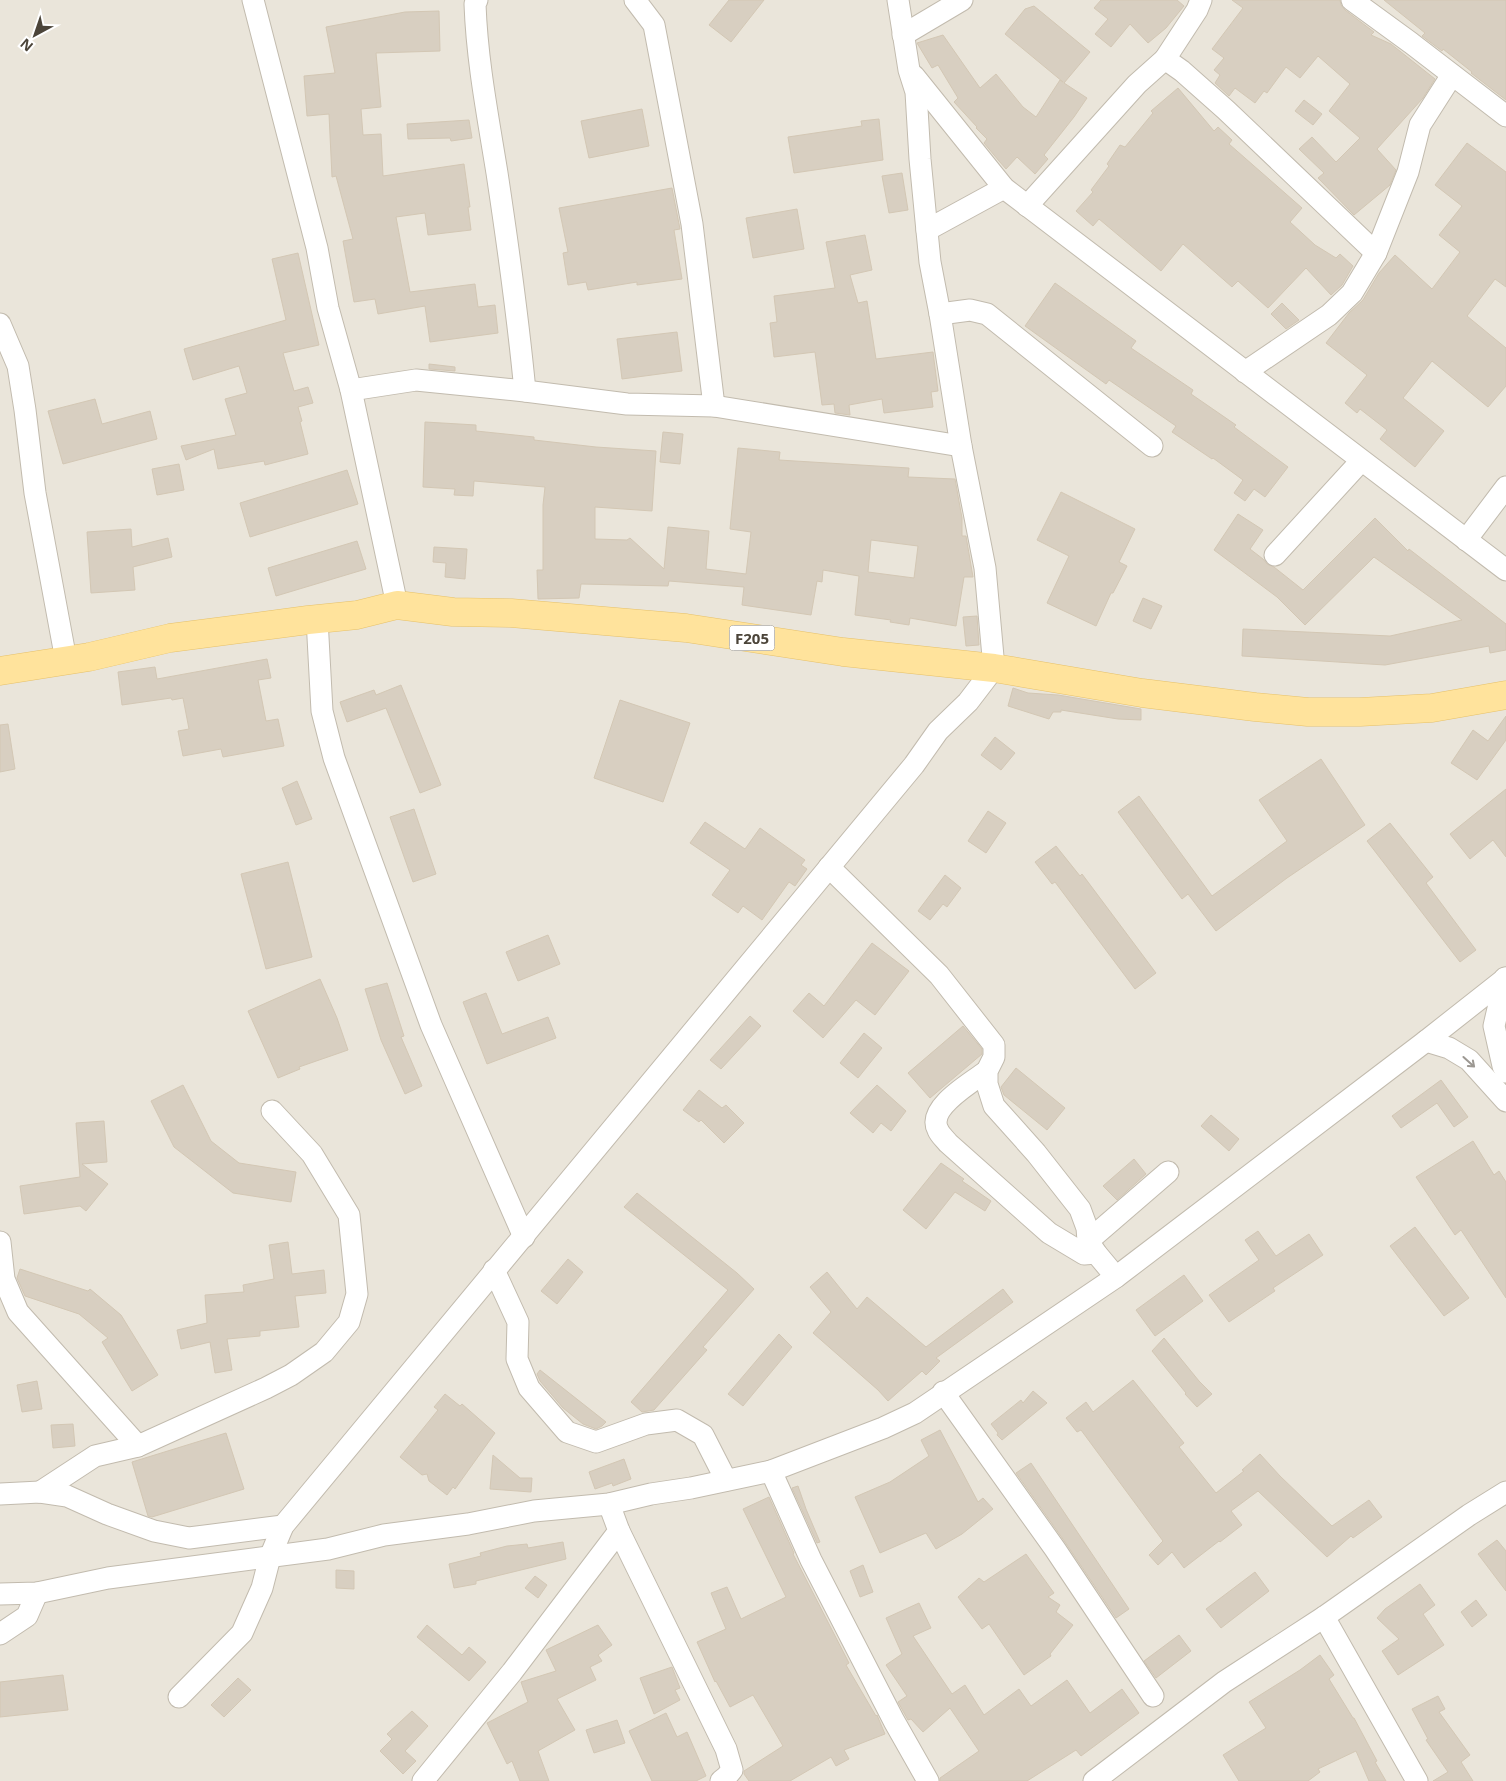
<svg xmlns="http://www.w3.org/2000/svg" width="1506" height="1781" font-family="'Open Sans',sans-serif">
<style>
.residential{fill:#eae5da}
.building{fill:#d8cfc1;stroke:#d3c7b4;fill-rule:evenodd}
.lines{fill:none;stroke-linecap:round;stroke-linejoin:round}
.minor-casing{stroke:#c2bbae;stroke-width:23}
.major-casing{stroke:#e6c16a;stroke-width:29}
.minor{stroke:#fff;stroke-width:21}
.major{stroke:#ffe39c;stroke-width:28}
.oneway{stroke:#9c9892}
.labels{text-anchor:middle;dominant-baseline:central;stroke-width:4.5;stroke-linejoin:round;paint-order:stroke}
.shield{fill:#fff;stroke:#817c74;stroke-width:1}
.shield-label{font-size:15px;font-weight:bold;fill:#4b4439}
</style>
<rect width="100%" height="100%" fill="#f6f3ec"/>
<rect class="residential" x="0" y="0" width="1506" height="1781"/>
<g class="building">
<polygon points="729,0 764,0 731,42 709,25"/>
<polygon points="1101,0 1177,0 1184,6 1166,28 1148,43 1130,24 1111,47 1095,34 1108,19 1094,8"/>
<polygon points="1232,0 1340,0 1341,5 1345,10 1374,32 1371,35 1391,44 1435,79 1423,98 1377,149 1396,170 1390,185 1354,215 1318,178 1324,173 1299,149 1312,137 1336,162 1360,138 1329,111 1350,84 1318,56 1300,78 1286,67 1267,93 1264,91 1255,103 1235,88 1229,96 1215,83 1220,75 1214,70 1224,58 1212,49 1243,8"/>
<polygon points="1384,0 1506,0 1506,100 1471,73 1472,72 1443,49 1442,51 1422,36 1425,33"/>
<polygon points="1034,6 1090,52 1064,83 1087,98 1074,117 1044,155 1048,159 1035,174 1017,157 1006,169 999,161 984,143 987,139 976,128 977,127 954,102 958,98 938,65 932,68 917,43 943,35 980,88 996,74 1023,107 1036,117 1060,80 1063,82 1005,34 1025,9"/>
<polygon points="439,11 440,51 376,53 381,107 361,109 363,135 381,134 383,176 464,164 470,207 468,207 471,230 428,235 425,213 396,217 410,292 475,284 478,307 495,305 498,333 430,342 425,306 378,314 375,299 354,302 343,241 353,239 336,176 332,177 329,114 307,116 304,76 335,73 326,27 405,12"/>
<polygon points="1178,88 1214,131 1218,127 1232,140 1229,144 1302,208 1290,222 1315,245 1336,258 1340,254 1353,266 1342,285 1331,295 1306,268 1268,308 1238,281 1232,287 1183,244 1161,271 1099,219 1093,226 1076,211 1093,192 1091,190 1109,166 1107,164 1120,145 1125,147 1153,113 1151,111"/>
<polygon points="1304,100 1322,114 1313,125 1295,111"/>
<polygon points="642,109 649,146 589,158 581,121"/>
<polygon points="879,119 883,160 794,173 788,137 862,126 861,121"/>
<polygon points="469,120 472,138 451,141 450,138 408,139 407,124"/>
<polygon points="1467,143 1506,172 1506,287 1495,279 1467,316 1506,348 1506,386 1488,407 1432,361 1403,398 1444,431 1415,467 1380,439 1387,430 1360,409 1357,413 1345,403 1367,375 1326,343 1349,313 1363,300 1379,273 1395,255 1432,289 1460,252 1439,235 1462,206 1435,185"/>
<polygon points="902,173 908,210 889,213 882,176"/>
<polygon points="672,188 680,229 674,230 682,279 637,285 637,282 588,290 586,282 568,285 563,253 568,252 559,208"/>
<polygon points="797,209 804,249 753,258 746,218"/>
<polygon points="865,235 872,270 850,275 858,303 867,301 876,359 933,352 938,391 931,392 933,407 884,413 882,399 849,405 850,415 835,413 834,404 822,405 815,352 774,357 770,323 777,322 774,296 835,288 826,242"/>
<polygon points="298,253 319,345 283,353 294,391 308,387 313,403 298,407 302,421 300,422 308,454 265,465 264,461 218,469 214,449 186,460 181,446 236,435 225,399 247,393 239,366 193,380 184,349 286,320 272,259"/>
<polygon points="1055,283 1136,341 1131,348 1193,390 1191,394 1236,425 1234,427 1288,467 1265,497 1254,489 1245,501 1234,493 1243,480 1213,458 1212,459 1172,432 1176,426 1109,380 1106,384 1025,326"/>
<polygon points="1282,303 1299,320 1286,329 1271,314"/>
<polygon points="677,332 682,371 622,379 617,339"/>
<polygon points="429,364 455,367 455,371 429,369"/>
<polygon points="95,399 102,424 150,411 157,439 63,464 48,411"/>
<path d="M425 422 476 425V431L534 437V440L596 447 656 451 652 511 595 507V539L627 540 630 538 664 569 668 527 709 531 706 569 746 574 751 532 730 529 738 448 780 452 779 460 909 468 908 477 955 479 962 518V536H966L973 577H964L956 626 910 618 909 625 890 622 891 620 855 615 859 576 823 570 822 582 817 581 811 615 742 605 744 587 669 581 668 586 581 584 579 598 538 599 537 570H543V505L545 487 474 481 473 496 454 495 455 489 423 487ZM871 540 918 546 914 578 868 572Z"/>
<polygon points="663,432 683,434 680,464 660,462"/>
<polygon points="179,464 184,490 157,495 152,469"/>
<polygon points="347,470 358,504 250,537 240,503"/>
<polygon points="1061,492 1135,529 1119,562 1127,566 1113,593 1111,593 1096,626 1047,603 1069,556 1037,540"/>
<polygon points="1238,514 1263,530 1250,549 1263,559 1267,564 1274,567 1303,590 1375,518 1408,551 1409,549 1506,624 1506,650 1490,653 1489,646 1385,665 1242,656 1243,629 1390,636 1462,620 1374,557 1305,625 1277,597 1214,550"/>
<polygon points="131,529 132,547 168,538 172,557 133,567 135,590 91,593 87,532"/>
<polygon points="357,541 366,569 276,596 268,568"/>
<polygon points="434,547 467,549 465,579 445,577 446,563 433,562"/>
<polygon points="1143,598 1162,606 1151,629 1133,621"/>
<polygon points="977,616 979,645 966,646 963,617"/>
<polygon points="267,659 271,678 258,680 266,721 278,719 284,746 223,757 221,749 183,756 178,731 189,729 183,698 172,700 171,698 122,705 118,672 155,667 157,679"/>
<polygon points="401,685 441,785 420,793 386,708 347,722 340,702 374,690 376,695"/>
<polygon points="1013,688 1028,693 1058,695 1141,709 1141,720 1118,719 1061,710 1061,712 1053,712 1049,719 1008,706"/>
<polygon points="620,700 690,723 663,802 594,778"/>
<polygon points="1506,716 1506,740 1477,780 1451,763 1473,730 1488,741"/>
<polygon points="8,724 15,769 0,772 0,725"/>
<polygon points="995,737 1015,753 1001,770 981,755"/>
<polygon points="1321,759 1365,825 1287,878 1216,931 1188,894 1182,899 1118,812 1139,796 1212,896 1287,841 1259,800"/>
<polygon points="297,781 312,819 296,825 282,788"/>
<polygon points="1506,789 1506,857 1493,840 1470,859 1450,834"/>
<polygon points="414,809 436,874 413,882 390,817"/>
<polygon points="988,811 1006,823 986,853 968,841"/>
<polygon points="705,822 745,849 760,828 805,860 801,865 807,869 795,886 789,882 762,920 743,906 738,913 712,895 730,870 690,843"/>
<polygon points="1390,823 1433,877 1426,883 1476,950 1460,962 1367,841"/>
<polygon points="1056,846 1080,876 1082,874 1156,973 1135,989 1055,882 1052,884 1035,862"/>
<polygon points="288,862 312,957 266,969 241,874"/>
<polygon points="945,875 961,888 947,907 943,904 930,920 918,911"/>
<polygon points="548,935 560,964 518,981 506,952"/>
<polygon points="872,943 909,971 875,1015 856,1000 823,1038 793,1011 809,993 824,1006"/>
<polygon points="320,979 337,1018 348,1050 299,1067 300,1069 278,1078 248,1011"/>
<polygon points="387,983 404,1036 401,1037 422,1086 405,1094 381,1040 365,989"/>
<polygon points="486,993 502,1034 548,1017 556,1038 487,1064 463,1002"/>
<polygon points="750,1016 761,1026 721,1069 710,1060"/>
<polygon points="963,1026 982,1049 982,1054 930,1098 908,1073"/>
<polygon points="864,1033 882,1048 858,1078 840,1063"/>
<polygon points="1016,1068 1065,1108 1047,1130 1004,1095 1001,1087"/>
<polygon points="1441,1080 1468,1117 1454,1127 1437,1103 1401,1128 1392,1116"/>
<polygon points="183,1085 211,1141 239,1163 296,1172 291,1202 233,1193 174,1147 151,1101"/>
<polygon points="877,1085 906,1111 891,1131 881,1123 873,1133 850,1113"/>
<polygon points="699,1090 722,1108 726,1105 744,1123 724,1143 701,1120 699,1122 683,1110"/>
<polygon points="1211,1115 1239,1139 1229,1151 1201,1126"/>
<polygon points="104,1121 107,1162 82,1164 108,1184 86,1211 80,1206 24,1214 20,1186 80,1177 76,1123"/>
<polygon points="1473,1141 1494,1175 1499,1171 1506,1182 1506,1298 1461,1230 1455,1235 1416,1177"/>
<polygon points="1134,1159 1146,1174 1117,1200 1103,1186"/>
<polygon points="941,1163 964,1179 962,1181 991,1201 985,1211 955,1192 926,1229 903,1210"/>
<polygon points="637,1193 737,1273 754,1289 703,1347 707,1350 654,1410 642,1412 631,1402 728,1290 624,1207"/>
<polygon points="1415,1227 1469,1298 1444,1316 1390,1246"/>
<polygon points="1258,1231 1276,1256 1309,1234 1323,1255 1273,1288 1275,1291 1229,1322 1209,1295 1259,1260 1245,1240"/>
<polygon points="288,1242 292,1274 324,1270 326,1293 295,1296 299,1327 260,1331 260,1336 227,1339 232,1370 215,1373 210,1342 181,1349 177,1330 207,1323 205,1295 244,1292 243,1285 274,1279 269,1245"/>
<polygon points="568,1259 583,1272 557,1304 541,1291"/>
<polygon points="20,1269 88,1291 90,1289 121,1315 158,1375 132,1391 102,1342 108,1338 79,1314 25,1296 17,1278"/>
<polygon points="827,1272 857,1309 867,1297 926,1347 1003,1289 1013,1302 936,1358 940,1361 926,1375 922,1371 888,1401 878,1390 813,1333 831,1312 810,1287"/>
<polygon points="1184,1275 1203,1301 1155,1336 1136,1310"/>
<polygon points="779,1334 792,1347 743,1406 728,1394"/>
<polygon points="1164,1338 1199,1381 1212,1394 1197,1407 1185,1394 1186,1393 1152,1351"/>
<polygon points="540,1370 606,1422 602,1426 596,1429 583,1424 563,1408 540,1381 537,1374"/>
<polygon points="1133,1380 1184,1443 1179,1447 1216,1493 1244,1471 1242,1470 1260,1454 1280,1476 1332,1526 1369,1500 1382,1517 1353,1538 1351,1536 1327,1557 1258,1491 1231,1511 1242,1525 1220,1542 1219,1541 1184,1568 1172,1552 1158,1565 1149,1555 1163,1541 1081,1430 1077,1432 1066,1418 1086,1402 1093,1412"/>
<polygon points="37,1381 42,1409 22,1412 17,1385"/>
<polygon points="1033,1391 1047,1403 1002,1440 997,1435 998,1433 991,1424 1021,1400 1023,1403"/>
<polygon points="445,1394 460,1406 462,1404 495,1433 455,1489 453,1487 447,1495 429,1481 427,1474 422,1475 400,1457 438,1410 434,1407"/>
<polygon points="73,1424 75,1446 53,1448 51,1425"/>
<polygon points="940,1430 978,1502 983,1498 993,1509 962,1534 936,1549 926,1533 880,1553 855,1497 890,1482 929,1456 921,1440"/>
<polygon points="226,1433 244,1489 152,1517 148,1516 132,1462"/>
<polygon points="493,1455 520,1478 532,1478 531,1492 490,1489"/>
<polygon points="624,1459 631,1479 613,1486 612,1483 595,1489 589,1472"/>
<polygon points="1031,1463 1129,1609 1116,1618 1065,1542 1016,1473"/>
<polygon points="798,1486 806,1509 820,1542 817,1543 792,1488"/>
<polygon points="769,1497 794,1553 793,1554 849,1663 846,1665 876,1716 877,1715 885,1734 844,1750 849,1759 836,1766 831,1757 790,1781 749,1781 744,1774 744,1771 783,1746 753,1695 730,1707 716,1681 715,1682 697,1642 726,1629 711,1593 727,1587 741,1619 786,1597 743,1509"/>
<polygon points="1497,1540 1506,1551 1506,1591 1478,1554"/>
<polygon points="563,1542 566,1559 476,1581 476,1584 454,1588 449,1564 481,1556 480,1553 507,1546 527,1544 528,1548"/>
<polygon points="1026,1554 1054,1593 1048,1597 1060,1605 1056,1612 1073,1625 1050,1654 1051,1656 1024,1675 989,1624 982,1629 958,1597 979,1578 984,1582"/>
<polygon points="863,1565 873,1592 860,1597 850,1571"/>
<polygon points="336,1570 354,1571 354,1589 336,1588"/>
<polygon points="1255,1572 1269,1591 1221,1628 1206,1609"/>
<polygon points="535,1576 547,1585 538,1598 525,1588"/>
<polygon points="1420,1584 1435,1605 1423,1614 1444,1645 1398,1675 1382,1651 1399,1639 1377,1618 1385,1609"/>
<polygon points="1476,1600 1487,1615 1472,1627 1461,1612"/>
<polygon points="919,1603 931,1628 913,1636 952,1694 965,1685 984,1715 1019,1689 1031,1706 1067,1680 1090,1713 1122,1689 1139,1713 1081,1756 1076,1750 1027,1781 940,1781 940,1778 979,1751 950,1708 923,1732 911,1719 908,1720 898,1702 907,1696 886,1665 902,1654 886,1618"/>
<polygon points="427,1625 462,1655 469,1647 486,1662 469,1681 417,1637"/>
<polygon points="598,1625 612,1645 598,1655 602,1661 590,1667 596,1680 557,1699 575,1730 538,1751 549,1781 520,1781 512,1761 507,1764 487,1723 528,1702 521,1682 556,1671 546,1650"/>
<polygon points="1179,1635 1191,1651 1156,1678 1144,1661"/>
<polygon points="1320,1655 1334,1675 1329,1679 1353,1718 1354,1718 1377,1761 1375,1762 1386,1781 1369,1781 1356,1751 1318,1769 1320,1772 1308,1781 1239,1781 1223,1755 1266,1728 1249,1702 1300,1670"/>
<polygon points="672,1667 680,1688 675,1690 680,1700 654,1714 640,1678"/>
<polygon points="63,1675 68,1710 0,1717 0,1682"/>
<polygon points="238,1678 251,1690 224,1717 211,1705"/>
<polygon points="1438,1696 1445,1709 1439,1712 1470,1755 1461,1762 1473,1781 1433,1781 1448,1772 1426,1740 1428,1739 1412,1709"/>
<polygon points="412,1711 428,1726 405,1751 416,1761 403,1774 380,1751 392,1739 387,1734"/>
<polygon points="666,1713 677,1737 687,1732 706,1776 696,1781 652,1781 629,1731"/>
<polygon points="617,1720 625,1743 594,1753 586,1730"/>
</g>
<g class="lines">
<g class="minor-casing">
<g id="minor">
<polyline points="253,0 317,248 328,308 351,390 397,605"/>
<path d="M477 0 475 4C477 61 488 117 497 173 508 246 518 318 525 391"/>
<polyline points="635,0 654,25 692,224 714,406"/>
<polyline points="1352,0 1411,43 1506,116"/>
<polyline points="903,35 962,0"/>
<polyline points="1165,59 1197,10 1201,0"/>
<polyline points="914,76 1004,188 1506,570"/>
<polyline points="1027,206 1137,84 1165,59 1182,71 1226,110 1376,253"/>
<polyline points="927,230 1004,188"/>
<polyline points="940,314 970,310 987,314 1152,446"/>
<polyline points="0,324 18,366 25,410 35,493 66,660"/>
<polyline points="1245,372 1329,315 1352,293 1376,253 1408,172 1420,125 1452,75"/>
<polyline points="351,390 416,380 525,391 627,404 714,406 961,446"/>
<polyline points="1466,540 1506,487"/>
<polyline points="1275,555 1361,461"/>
<polyline points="317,619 322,711 334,758 431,1025 524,1237"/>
<polyline points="829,867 939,975 994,1045 994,1057 987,1071 987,1084 994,1106 1036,1153 1080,1209 1087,1228 1088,1241 1096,1253 1116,1277"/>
<polyline points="1505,978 1494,1026 1503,1066 1506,1072"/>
<polyline points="1426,1041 1449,1048 1469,1060 1506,1101"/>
<path d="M987 1071C972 1082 926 1108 938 1130 940 1135 945 1139 948 1143L1049 1233 1084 1254 1096 1253"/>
<polyline points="1088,1241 1168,1172"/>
<polyline points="0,1242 4,1279 18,1312 138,1446"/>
<polyline points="494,1270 518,1322 517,1359 529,1388 567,1432 596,1442 646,1424 677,1420 703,1435 726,1480"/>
<polyline points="943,1392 1055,1549 1153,1696"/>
<polyline points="771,1471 811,1560 894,1721 928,1781"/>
<polyline points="40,1492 95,1456 138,1446 266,1388 291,1375 324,1352 349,1322 357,1294 349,1215 312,1154 272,1111"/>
<polyline points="0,1494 40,1492 67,1496 107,1514 154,1531 189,1538 283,1526"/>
<polyline points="619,1531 726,1749 732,1770 726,1777 721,1781"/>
<polyline points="0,1594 37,1593 108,1578 328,1549 384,1535 468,1524 534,1511 609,1504 651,1494 691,1488 771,1471 883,1428 915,1413 1116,1277 1426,1041 1506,978"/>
<polyline points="1324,1617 1417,1781"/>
<polyline points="0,1634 27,1616 37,1593"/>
<polyline points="179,1697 242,1633 262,1588 270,1557 283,1526 914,765 938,731 968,702 994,668 985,568 961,446 940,314 930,262 920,159 916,92 909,70 898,0"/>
<polyline points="423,1781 512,1672 619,1531 609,1504"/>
<polyline points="1094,1781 1224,1682 1324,1617 1469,1515 1506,1492"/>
</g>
</g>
<g class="major-casing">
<polyline id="major" points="0,671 89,657 170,638 308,620 357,615 397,605 453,612 511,613 686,628 843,652 994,668 1142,693 1255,707 1308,712 1360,712 1432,708 1506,695"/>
</g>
<use href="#minor" class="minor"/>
<use href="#major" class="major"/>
</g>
<defs><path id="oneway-shaft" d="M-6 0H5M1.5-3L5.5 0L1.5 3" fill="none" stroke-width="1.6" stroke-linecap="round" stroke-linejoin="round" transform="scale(1.25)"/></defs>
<use class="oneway" href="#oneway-shaft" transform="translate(1469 1062) rotate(42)"/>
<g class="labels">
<rect class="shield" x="729.5" y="625.5" width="45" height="25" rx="4"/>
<g class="shield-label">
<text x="752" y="638">F205</text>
</g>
</g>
<g transform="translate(35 35) rotate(220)" stroke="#ffffff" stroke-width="4" paint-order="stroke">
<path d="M0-4L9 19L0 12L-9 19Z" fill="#4b4439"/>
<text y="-8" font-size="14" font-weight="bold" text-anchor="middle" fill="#4b4439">N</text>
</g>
</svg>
